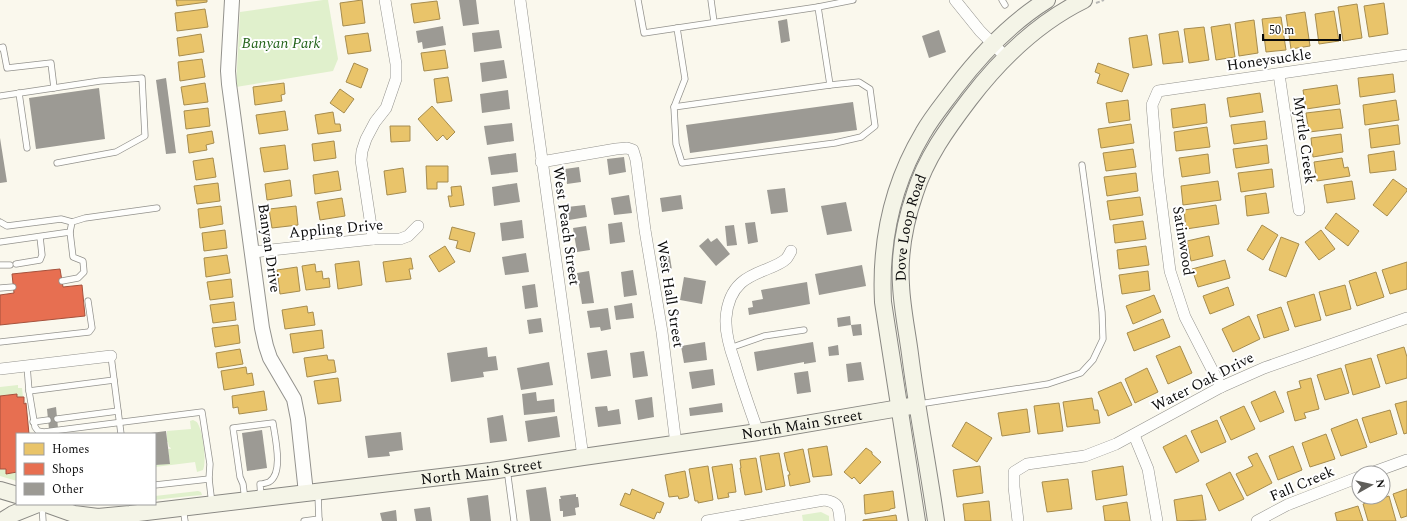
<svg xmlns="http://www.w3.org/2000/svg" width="1407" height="521" font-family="Spectral,serif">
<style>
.green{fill:#e0f0cc}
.homes{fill:#e9c46a;stroke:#a68c4e}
.shops{fill:#e76f51;stroke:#a5513c}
.building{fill:#9c9a94}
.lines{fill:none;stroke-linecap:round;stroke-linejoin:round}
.service-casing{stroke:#93928d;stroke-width:7}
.minor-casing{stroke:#93928d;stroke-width:12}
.tertiary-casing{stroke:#93928d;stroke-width:16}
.secondary-casing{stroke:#898883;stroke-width:18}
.path{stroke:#b7b7b5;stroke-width:2;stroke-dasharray:4 2;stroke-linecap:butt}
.service{stroke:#fefefc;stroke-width:5.5}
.minor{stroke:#fefefc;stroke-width:11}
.tertiary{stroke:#fefefc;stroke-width:14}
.secondary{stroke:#f4f4e7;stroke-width:16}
.labels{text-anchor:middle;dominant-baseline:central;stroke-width:4;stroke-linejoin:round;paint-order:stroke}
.park-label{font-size:15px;font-style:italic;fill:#23631a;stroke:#fff}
.street-label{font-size:15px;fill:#0b0b0b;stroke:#fff}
</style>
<rect width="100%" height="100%" fill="#faf8ed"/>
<g class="green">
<polygon points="323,0 328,0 338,59 333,71 236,87 240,12"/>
<polygon points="18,385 18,388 22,388 23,397 17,397 17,394 0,396 0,387"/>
<path d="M193 420C196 422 197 421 198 424 203 432 207 462 203 470L197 472 195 462 155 467V465L170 463 168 449H171L170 447H169L168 442H167V431L191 429 190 421Z"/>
<polygon points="0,469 6,469 6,474 17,472 17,481 0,476"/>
<path d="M198 491 201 492 202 495C187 496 171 498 155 500V496Z"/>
<polygon points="821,512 829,516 829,521 803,521 802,515"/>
</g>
<g class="homes">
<polygon points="176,0 207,0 207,2 177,6"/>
<polygon points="362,0 365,23 343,26 340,3"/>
<polygon points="437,1 440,19 414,23 411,4"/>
<polygon points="1384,3 1388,34 1369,37 1364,6"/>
<polygon points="1357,4 1362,38 1343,41 1338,7"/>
<polygon points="205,9 208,27 177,31 175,13"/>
<polygon points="1334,11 1339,41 1319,44 1315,14"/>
<polygon points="1305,12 1310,46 1291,49 1286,15"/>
<polygon points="1281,17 1286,50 1266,52 1262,19"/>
<polygon points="1254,20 1258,53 1239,56 1235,23"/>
<polygon points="1230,24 1235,57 1216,60 1211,27"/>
<polygon points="1204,27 1209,60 1189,63 1184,29"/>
<polygon points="1178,31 1183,62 1163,64 1159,34"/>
<polygon points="368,33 371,51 348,54 345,36"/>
<polygon points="201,34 204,52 179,56 177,38"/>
<polygon points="1147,35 1152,65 1133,68 1129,38"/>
<polygon points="445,50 448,68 424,71 421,53"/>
<polygon points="202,59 205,77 180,81 178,62"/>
<polygon points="354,63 368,69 361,88 346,82"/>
<polygon points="1098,63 1129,74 1122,92 1097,83 1100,74 1095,72"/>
<polygon points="1393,74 1395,92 1360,97 1358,78"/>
<polygon points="448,77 452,101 437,103 434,79"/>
<polygon points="205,83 208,102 184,105 181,87"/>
<polygon points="284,83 285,94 281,95 282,101 255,105 253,87"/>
<polygon points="1337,85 1340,104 1306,109 1303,90"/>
<polygon points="340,89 354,99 344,113 330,103"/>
<polygon points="1260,93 1263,112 1230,117 1227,98"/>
<polygon points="1128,100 1130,120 1109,123 1106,103"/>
<polygon points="1396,100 1399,120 1365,125 1363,105"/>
<polygon points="1205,104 1207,123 1173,128 1171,109"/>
<polygon points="432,106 455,132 447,140 443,135 437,141 418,119"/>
<polygon points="208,108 210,126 186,129 184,111"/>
<polygon points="1340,109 1343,128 1309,132 1306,113"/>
<polygon points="285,111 288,130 259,134 256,115"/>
<polygon points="333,112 335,124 340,124 341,131 318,134 315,115"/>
<polygon points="1265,121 1267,139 1234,144 1231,125"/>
<polygon points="1131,124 1134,143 1101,148 1098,129"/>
<polygon points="1398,125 1400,144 1371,148 1369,129"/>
<polygon points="390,126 410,126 410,141 391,142"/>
<polygon points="1207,127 1210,147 1176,151 1174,132"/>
<polygon points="212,131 214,143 206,145 207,150 189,153 187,135"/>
<polygon points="1341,134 1343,152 1313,157 1311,138"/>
<polygon points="334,141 336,158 314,161 312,144"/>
<polygon points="285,145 288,169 264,172 260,148"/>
<polygon points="1267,145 1269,163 1236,168 1233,149"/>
<polygon points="1133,149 1136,167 1106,171 1103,153"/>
<polygon points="1394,151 1396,170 1370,173 1368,155"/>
<polygon points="1208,154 1210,173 1182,177 1179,158"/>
<polygon points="213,158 216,177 196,180 193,161"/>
<polygon points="1342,158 1344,168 1348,167 1350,176 1317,181 1314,162"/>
<polygon points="426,166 448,166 448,182 437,182 437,189 427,189"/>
<polygon points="403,168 406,192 387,195 384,171"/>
<polygon points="1272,169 1274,187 1241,192 1238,173"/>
<polygon points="338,171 341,190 315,194 313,175"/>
<polygon points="1136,173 1138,191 1107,196 1104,177"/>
<polygon points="1393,179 1407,189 1407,191 1387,216 1373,205"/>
<polygon points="290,180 292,196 267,200 265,184"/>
<polygon points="1218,181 1221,200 1183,205 1181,186"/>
<polygon points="1352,181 1355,199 1327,203 1324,185"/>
<polygon points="218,183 220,201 197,204 194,186"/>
<polygon points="461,186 464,205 450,207 448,196 452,196 451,187"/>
<polygon points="1266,193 1269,213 1247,216 1245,196"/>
<polygon points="1140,197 1143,215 1110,220 1107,201"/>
<polygon points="342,198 345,216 320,220 317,202"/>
<polygon points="1216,205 1219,224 1186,229 1184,210"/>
<polygon points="221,206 223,224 200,228 198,209"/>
<polygon points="296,206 298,225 272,228 269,209"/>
<polygon points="1336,213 1359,231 1348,246 1325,228"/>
<polygon points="1143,221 1146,239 1115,243 1113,225"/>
<polygon points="1262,225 1278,235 1263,260 1247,250"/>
<polygon points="452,227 475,233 470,252 456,248 458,241 449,239"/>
<polygon points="225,230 227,248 204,251 202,233"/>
<polygon points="1321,230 1335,249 1319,260 1305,242"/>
<polygon points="1209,236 1213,256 1191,261 1187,241"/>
<polygon points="1281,237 1299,244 1286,277 1269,270"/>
<polygon points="445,246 455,262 439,272 429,256"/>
<polygon points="1146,246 1149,265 1119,269 1117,250"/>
<polygon points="227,255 230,273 206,277 204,258"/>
<polygon points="411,258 413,269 409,269 411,279 386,282 383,262"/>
<polygon points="1225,260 1230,278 1198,287 1192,269"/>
<polygon points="359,261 362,285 338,289 335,264"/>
<polygon points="1407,262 1407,289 1390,294 1382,270"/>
<polygon points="315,264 316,272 322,271 323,279 329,278 330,287 306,290 302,266"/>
<polygon points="297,267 300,291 280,294 277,270"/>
<polygon points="1148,271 1150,290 1122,294 1119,275"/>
<polygon points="1376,272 1384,297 1357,306 1349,281"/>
<polygon points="231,279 233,297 210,300 207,282"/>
<polygon points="1345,285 1351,309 1326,316 1319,292"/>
<polygon points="1228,287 1234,305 1210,314 1203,296"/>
<polygon points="1314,294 1321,320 1295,327 1287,302"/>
<polygon points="1154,295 1161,312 1133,324 1126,306"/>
<polygon points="234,302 236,320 213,323 210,305"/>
<polygon points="307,306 308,313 313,312 315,325 285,329 282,310"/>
<polygon points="1281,307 1289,330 1264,338 1257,315"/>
<polygon points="1249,316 1260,339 1233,352 1222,329"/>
<polygon points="1163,319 1170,337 1134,351 1127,333"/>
<polygon points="238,325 240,343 215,347 212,328"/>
<polygon points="322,330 324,348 293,353 290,334"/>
<polygon points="1180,346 1192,373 1168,384 1156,356"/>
<polygon points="1404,347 1407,357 1407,378 1386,384 1377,355"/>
<polygon points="240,349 243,364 218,368 216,353"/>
<polygon points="327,355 328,360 334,360 336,372 307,377 304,358"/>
<polygon points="1371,358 1380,387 1353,395 1345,365"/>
<polygon points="246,367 247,374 252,373 254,385 224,390 221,371"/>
<polygon points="1147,368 1158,392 1135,403 1125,379"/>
<polygon points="1341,368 1349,393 1325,400 1317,375"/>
<polygon points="338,378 341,401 318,404 314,381"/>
<polygon points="1311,378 1319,409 1304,413 1306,418 1295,421 1287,392 1301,388 1299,381"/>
<polygon points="1121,382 1132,405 1108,416 1098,392"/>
<polygon points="264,391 267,410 239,414 238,407 233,408 232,396"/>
<polygon points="1275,391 1284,412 1260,422 1251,402"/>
<polygon points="1092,398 1094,410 1098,410 1100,423 1067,427 1063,402"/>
<polygon points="1407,401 1407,433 1404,434 1395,404"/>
<polygon points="1059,403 1063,431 1038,434 1034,406"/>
<polygon points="1244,406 1255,429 1231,440 1220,417"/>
<polygon points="1027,409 1030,432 1002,436 998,413"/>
<polygon points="1390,410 1397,434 1370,443 1362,418"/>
<polygon points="1357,419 1367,447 1341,456 1331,429"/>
<polygon points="1217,420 1226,442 1201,453 1191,431"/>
<polygon points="966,422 992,438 977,462 952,446"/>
<polygon points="1326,434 1335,459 1310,467 1302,443"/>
<polygon points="1186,435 1199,461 1176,473 1163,447"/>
<polygon points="827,446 832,475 813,477 808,449"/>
<polygon points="1293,446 1302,470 1278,480 1269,456"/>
<polygon points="866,448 872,452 872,454 881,462 860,484 854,477 852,479 844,472"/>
<polygon points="803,449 810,482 790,486 788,475 790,475 789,471 788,471 784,453"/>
<polygon points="779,453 785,486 766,490 760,456"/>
<polygon points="1257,453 1272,483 1247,496 1236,474 1253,466 1248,457"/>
<polygon points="756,458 762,492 745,495 740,468 741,468 740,460"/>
<polygon points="732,464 736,492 728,493 729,497 718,499 712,467"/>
<polygon points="708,466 713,500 698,503 698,501 695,501 689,469"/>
<polygon points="980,466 983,493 957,497 953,470"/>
<polygon points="1123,466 1127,495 1096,500 1092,471"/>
<polygon points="685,471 689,495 688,497 679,499 678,496 669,497 665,475"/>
<polygon points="1230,472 1244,499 1219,511 1206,484"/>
<polygon points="1068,479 1072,509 1047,512 1042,482"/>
<polygon points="632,489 664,503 660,513 657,512 654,519 620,505 625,493 630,495"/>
<polygon points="1407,489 1407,516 1401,518 1393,494"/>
<polygon points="893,491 895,508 890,509 890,510 865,514 864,495"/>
<polygon points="1202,495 1206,520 1177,521 1174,500"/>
<polygon points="1389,496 1396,521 1368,521 1363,504"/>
<polygon points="989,501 991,521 965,521 963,504"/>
<polygon points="1127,502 1130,521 1105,521 1103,506"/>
<polygon points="1358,506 1363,521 1337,521 1335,513"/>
<polygon points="896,515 897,521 863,521 863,520"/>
</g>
<g class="shops">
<polygon points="60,269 63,287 82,285 85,316 0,325 0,295 14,293 12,274"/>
<polygon points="17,394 17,397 24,397 24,404 26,403 29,434 17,434 17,472 6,474 6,469 0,469 0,396"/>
</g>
<g class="building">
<polygon points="459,0 476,0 479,24 463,26"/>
<polygon points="787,19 790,41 781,43 778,21"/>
<polygon points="443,26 446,45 423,49 422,42 418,43 416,31"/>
<polygon points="499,30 502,48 474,52 472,33"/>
<polygon points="939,30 946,52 929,58 922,36"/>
<polygon points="504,60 507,78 482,82 480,63"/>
<polygon points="166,78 176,153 166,154 156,80"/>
<polygon points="99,88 105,139 36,149 29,98"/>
<polygon points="508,90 510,109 482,113 480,94"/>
<polygon points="853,102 857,130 690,153 686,125"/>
<polygon points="512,123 514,141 487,145 484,126"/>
<polygon points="0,138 7,182 0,183"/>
<polygon points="516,153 518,172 491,175 488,157"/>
<polygon points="624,157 626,172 609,175 607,159"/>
<polygon points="579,167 581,182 567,184 565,169"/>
<polygon points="517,183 520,202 494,206 492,187"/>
<polygon points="785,188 788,212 771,214 767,190"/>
<polygon points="629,195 632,213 614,215 611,198"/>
<polygon points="681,195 683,209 662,212 660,198"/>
<polygon points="846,202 852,231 827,235 821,206"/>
<polygon points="585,205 587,217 569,220 567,207"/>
<polygon points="522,220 524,238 502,241 500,223"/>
<polygon points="622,222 625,242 610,244 608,224"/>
<polygon points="755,222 758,242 748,244 745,223"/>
<polygon points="734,225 737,245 727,246 725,226"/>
<polygon points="586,226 590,250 577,252 573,228"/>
<polygon points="708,238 711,242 717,238 730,254 716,266 699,246"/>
<polygon points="669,251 672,270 666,271 663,252"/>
<polygon points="526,253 529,272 505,275 502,257"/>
<polygon points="862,265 866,286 819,295 815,274"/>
<polygon points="633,270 637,295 624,297 621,272"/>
<polygon points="589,271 594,303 582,304 577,273"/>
<polygon points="684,277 706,281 702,304 680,300"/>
<polygon points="807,282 810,304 749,315 748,308 753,307 752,301 763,299 761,290"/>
<polygon points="535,284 538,307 525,309 522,286"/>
<polygon points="632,303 634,318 616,320 614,306"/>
<polygon points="608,308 611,329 601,331 600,327 590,328 587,311"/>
<polygon points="850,316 851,325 838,327 837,318"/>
<polygon points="541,318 543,332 529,334 527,320"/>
<polygon points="861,324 862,335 853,336 851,325"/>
<polygon points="705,342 707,360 684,363 681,346"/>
<polygon points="813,342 816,362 804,364 804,362 757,371 754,352"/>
<polygon points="838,345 839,355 829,356 828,347"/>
<polygon points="487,347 488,357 496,356 498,370 483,372 484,377 451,382 447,353"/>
<polygon points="607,350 611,376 591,379 587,353"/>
<polygon points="644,351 648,376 633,378 630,353"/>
<polygon points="549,362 553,385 521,390 517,368"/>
<polygon points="861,362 864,380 848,382 846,364"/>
<polygon points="713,369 715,385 692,389 689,372"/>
<polygon points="808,371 811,392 797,394 794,373"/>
<polygon points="536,392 537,401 554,399 555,412 524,415 522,394"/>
<polygon points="652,397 654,417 638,420 635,400"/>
<polygon points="722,403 723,412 690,416 689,408"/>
<polygon points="607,406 608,411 619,409 621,424 598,427 595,407"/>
<polygon points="56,407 58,428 49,429 47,409"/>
<polygon points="503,415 507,441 490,443 487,418"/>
<polygon points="557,416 560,437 528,442 525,421"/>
<polygon points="262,430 267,468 247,471 242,433"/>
<polygon points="166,431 170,464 155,465 155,434 151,433"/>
<polygon points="401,432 403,450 389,452 390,456 368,458 365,436"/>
<polygon points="546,487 551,521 530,521 526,490"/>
<polygon points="576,494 576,497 578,497 579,505 579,507 575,508 576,515 563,517 563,511 560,511 559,499 561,499 560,496"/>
<polygon points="488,495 491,521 470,521 467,498"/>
<polygon points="430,507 432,521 416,521 414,509"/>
<polygon points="396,510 397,521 382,521 380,513"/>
</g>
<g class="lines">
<g class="service-casing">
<g id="service">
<polyline points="638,0 644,33 818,7 853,0"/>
<polyline points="711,0 714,22"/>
<polyline points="1002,0 1005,5"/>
<polyline points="677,28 685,79 674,107 676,144 682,163 835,143 861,137 875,126 870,89 859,82 830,85 818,7"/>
<polyline points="0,48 3,47 7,68 51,63 54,88"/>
<polyline points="19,93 27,148"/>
<polyline points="0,96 100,81 142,78 145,136 116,152 57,163"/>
<polyline points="674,107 830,85"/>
<polyline points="0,222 7,226 61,219 72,222"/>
<polyline points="0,242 70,232 72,222 85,218 157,208"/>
<polyline points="16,264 40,260 42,255 40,237"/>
<polyline points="0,265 10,265"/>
<polyline points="62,281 78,278 84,272 83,261 73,257 70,232"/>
<polyline points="0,288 13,287"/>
<polyline points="0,342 89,332 92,328 88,301"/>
<polyline points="730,348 764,336 804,330"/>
<polyline points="111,356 121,434"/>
<polyline points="27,366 29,391 114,380"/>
<polyline points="29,391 35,427 38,431 44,432 202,412 210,464 209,479 212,504"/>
<polyline points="919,404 1048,384 1081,373 1093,360 1103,339 1102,312 1082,165"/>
<polyline points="57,419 118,411"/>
<polyline points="33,422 48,420"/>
<polyline points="507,469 514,521"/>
<polyline points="155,485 209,479"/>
<polyline points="318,494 319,521"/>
<path d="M245 500 243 484 240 477 233 428 273 423C275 438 284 473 269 482 266 483 262 484 260 484L261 498"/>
<polyline points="42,505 43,521"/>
<polyline points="183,508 185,521"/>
<polyline points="304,521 319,519"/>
</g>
</g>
<g class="minor-casing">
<g id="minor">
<polyline points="520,0 583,457"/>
<polyline points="955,0 980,31 1006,57"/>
<polyline points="1279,74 1299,210"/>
<polyline points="541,162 616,149 627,148 633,150 636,160 645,230 662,332 676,444"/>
<polyline points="373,239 361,160 362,151 366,139 375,122 386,108 396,79 396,64 385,0"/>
<polyline points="253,252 373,239 400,239 408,236 418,226"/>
<polyline points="0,369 111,356"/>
<polyline points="1221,387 1185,317 1170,271 1158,176 1152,105 1158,91 1407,55"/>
<path d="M758 432C750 409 742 387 735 363 730 349 725 333 726 318 727 305 731 292 741 283 754 271 777 268 786 259 788 257 790 253 791 251"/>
<polyline points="1134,435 1148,469 1157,521"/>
<polyline points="1371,473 1407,460"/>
<path d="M707 521 824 500C839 502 839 508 840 521"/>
<polyline points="1018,521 1014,487 1014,472 1027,464 1085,456 1116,444 1221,387 1264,368 1407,318"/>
<polyline points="1257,521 1287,505 1359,477"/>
</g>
</g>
<g class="tertiary-casing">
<polyline id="tertiary" points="232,0 228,71 229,84 262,328 266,346 270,358 294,399 298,419 306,493"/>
</g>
<g class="secondary-casing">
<g id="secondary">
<polyline points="0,490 17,495"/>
<path id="s1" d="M46 504 74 514 98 517 130 514 491 471 583 457 758 432 917 405"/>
<polyline points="2,521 13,514 38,504"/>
<path d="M917 521 883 302C880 242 892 185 923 133 932 117 944 103 955 88 981 54 1010 23 1047 0"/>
<path id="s2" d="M936 521C928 465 917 410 910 354 907 331 902 308 901 285 899 255 905 222 915 193 926 158 947 129 969 100 1001 58 1037 23 1084 0"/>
</g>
</g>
<polyline class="path" points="1096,3 1104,0"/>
<use href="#service" class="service"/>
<use href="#minor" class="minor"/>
<use href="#tertiary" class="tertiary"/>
<use href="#secondary" class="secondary"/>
</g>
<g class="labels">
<g class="park-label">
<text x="281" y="43">Banyan Park</text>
</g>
<g class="street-label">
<text transform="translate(1269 60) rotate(-8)">Honeysuckle</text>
<text transform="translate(1304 140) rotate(82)">Myrtle Creek</text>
<text transform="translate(566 226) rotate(82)">West Peach Street</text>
<text stroke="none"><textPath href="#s2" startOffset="297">Dove Loop Road</textPath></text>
<text transform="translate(336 229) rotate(-5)">Appling Drive</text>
<text transform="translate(1183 241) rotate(81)">Satinwood</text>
<text transform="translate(269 248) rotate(82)">Banyan Drive</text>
<text transform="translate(670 294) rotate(81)">West Hall Street</text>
<text transform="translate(1203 382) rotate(-27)">Water Oak Drive</text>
<text stroke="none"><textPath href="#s1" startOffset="764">North Main Street</textPath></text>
<text stroke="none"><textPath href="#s1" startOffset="440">North Main Street</textPath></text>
<text transform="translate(1302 484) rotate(-23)">Fall Creek</text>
</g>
</g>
<rect x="16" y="433" width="140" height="72" fill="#ffffff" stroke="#9d9d9d"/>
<rect x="24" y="443" width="20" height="12" fill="#e9c46a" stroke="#9d9d9d"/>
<text x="52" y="453" font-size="12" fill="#0b0b0b">Homes</text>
<rect x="24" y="463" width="20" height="12" fill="#e76f51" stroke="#9d9d9d"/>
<text x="52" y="473" font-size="12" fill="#0b0b0b">Shops</text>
<rect x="24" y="483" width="20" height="12" fill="#9c9a94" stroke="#9d9d9d"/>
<text x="52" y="493" font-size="12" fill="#0b0b0b">Other</text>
<g transform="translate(1371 485) rotate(82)"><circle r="19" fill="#ffffff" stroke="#9d9d9d"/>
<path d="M0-3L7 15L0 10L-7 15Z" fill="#5f5e5a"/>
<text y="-6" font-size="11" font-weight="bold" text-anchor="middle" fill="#0b0b0b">N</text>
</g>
<path d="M1263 34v6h77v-6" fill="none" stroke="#0b0b0b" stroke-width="2"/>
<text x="1269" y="34" font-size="12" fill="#0b0b0b" stroke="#ffffff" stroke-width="3" paint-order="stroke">50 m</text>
</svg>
